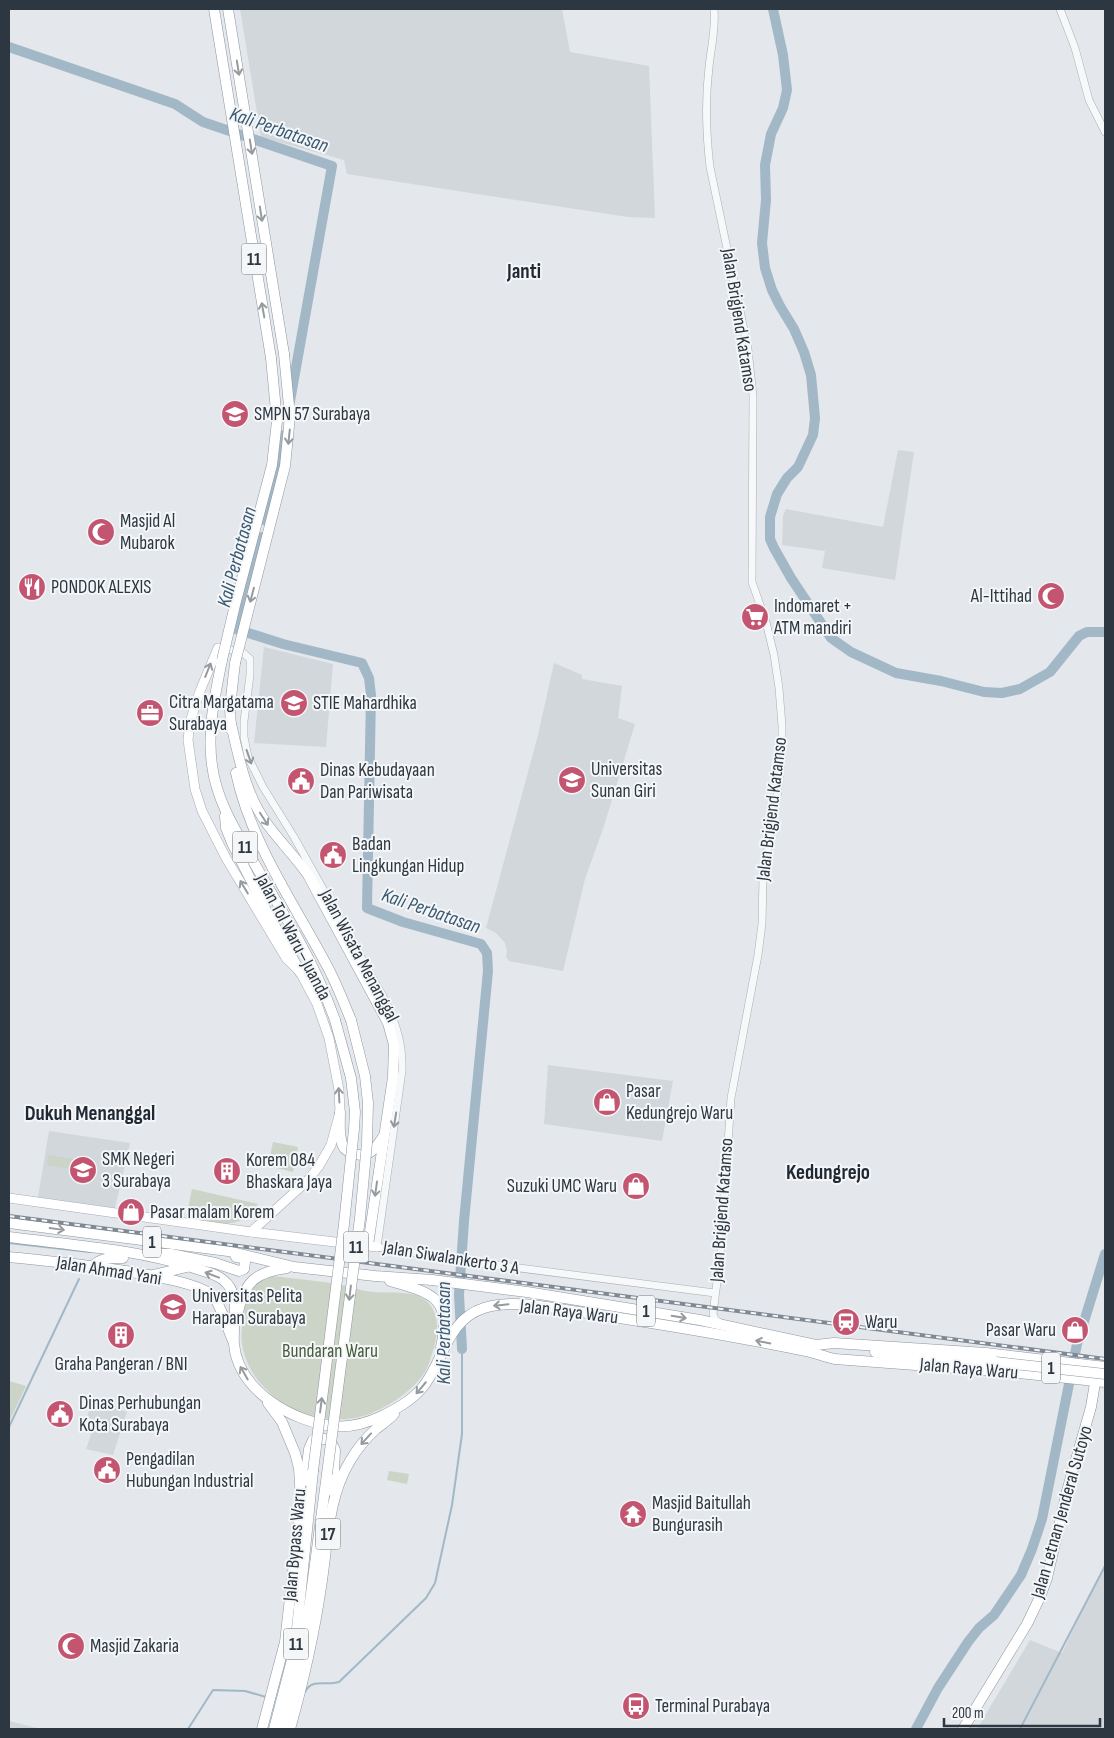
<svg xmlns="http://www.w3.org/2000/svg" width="1114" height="1738" font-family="'Sofia Sans Condensed',sans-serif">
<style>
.built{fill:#d2d7dc}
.green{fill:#cbd4c6}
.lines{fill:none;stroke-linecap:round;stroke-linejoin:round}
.stream{stroke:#a2b8c7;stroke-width:2}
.river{stroke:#a2b8c7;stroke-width:10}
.minor-casing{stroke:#a9afb5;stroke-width:8}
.major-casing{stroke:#a4adb5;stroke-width:10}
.highway-casing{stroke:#8c96a0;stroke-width:11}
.minor{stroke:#f6f8f9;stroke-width:7}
.major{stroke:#fff;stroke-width:9}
.highway{stroke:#fff;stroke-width:10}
.rail-casing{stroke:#7f8893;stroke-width:4}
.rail{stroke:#f4f6f8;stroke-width:2;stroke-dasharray:5.5;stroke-linecap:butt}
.highway-bridge-casing{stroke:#8c96a0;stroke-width:11;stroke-linecap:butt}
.highway-bridge{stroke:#fff;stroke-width:10}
.oneway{stroke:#969ba0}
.oneway2{stroke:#92989e}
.labels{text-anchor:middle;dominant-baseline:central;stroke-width:4;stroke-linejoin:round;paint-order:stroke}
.shield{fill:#f4f6f8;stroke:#697079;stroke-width:1}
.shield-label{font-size:18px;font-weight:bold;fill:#2d3742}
.street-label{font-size:19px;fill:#2d3742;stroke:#f4f6f8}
.poi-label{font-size:19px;fill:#2d3742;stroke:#f4f6f8;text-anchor:start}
.park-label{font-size:19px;fill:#455c3b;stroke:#f4f6f8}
.water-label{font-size:20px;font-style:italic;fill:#3a5972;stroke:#f4f6f8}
.quarter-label{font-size:21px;font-weight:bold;fill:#1f2833;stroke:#f4f6f8}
</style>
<rect width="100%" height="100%" fill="#e4e7eb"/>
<g class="built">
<polygon points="240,9 562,9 570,52 649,66 655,218 628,217 347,174 344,160 261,137"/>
<polygon points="898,450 914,452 895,580 822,568 825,551 782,545 783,516 786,509 883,527"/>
<polygon points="264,647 333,664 326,747 254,743"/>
<polygon points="554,663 582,675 582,679 622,686 618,718 635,724 604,826 585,879 563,971 509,961 506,957 507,951 505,943 496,933 486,928 538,735"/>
<polygon points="548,1065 673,1081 662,1141 544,1124"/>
<polygon points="49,1131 130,1143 115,1208 38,1197"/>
<polygon points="92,1400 127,1412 113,1455 86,1449 96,1421 87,1417"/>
<polygon points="1105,1564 1105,1729 977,1729 1030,1640 1062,1653"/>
<polygon points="9,1721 41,1729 9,1729"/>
</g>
<g class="green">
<polygon points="273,1142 298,1147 293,1172 268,1166"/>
<polygon points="48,1155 73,1159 71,1169 47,1165"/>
<path d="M192 1189 258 1204C254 1209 250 1215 245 1218 228 1229 204 1221 186 1219Z"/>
<path d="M272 1276C297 1279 323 1281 347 1286 353 1287 359 1290 365 1291 380 1294 396 1291 411 1294 418 1295 426 1299 430 1305 443 1321 435 1346 429 1363 422 1386 385 1410 363 1416 316 1430 254 1399 243 1349 240 1338 242 1327 244 1315 246 1295 251 1281 272 1276Z"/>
<polygon points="9,1381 26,1386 9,1422"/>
<polygon points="389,1471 409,1474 407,1484 387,1480"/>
</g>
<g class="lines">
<g class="stream">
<polyline points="9,1243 90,1252"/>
<polyline points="9,1427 79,1279"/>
<path d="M305 1692C311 1678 326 1686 339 1682L426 1598 435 1583 452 1505 462 1434V1349"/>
<polyline points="188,1729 213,1690 245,1691 266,1697"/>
<polyline points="1020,1729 1105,1566"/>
</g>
<g class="river">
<polyline points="773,9 783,55 787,90 783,108 771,134 765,165 766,200 762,243 765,268 772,290 780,306 794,329 804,352 811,375 815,418 813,435 798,467 787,478 777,494 770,517 770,539 774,548 791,578 831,638 851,652 896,673 941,681 984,692 1002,693 1020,689 1050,672 1079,636 1087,632 1105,632"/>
<polyline points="9,47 175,104 203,122 332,166 290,401"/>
<polyline points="266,521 284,435"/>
<polyline points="262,537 236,629 283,644 362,663 369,678 371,695 367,908 403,922 481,944 487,953 488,971 464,1221 459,1295 462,1349"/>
<polyline points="916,1729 938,1688 968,1642 979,1628 994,1615 1021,1575 1032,1549 1042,1519 1077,1344 1105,1254"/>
</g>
<g class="minor-casing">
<g id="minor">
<path d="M714 9C716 28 711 47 709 67 705 100 706 133 710 167L748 349 753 396 752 582 766 622 774 655 779 688 782 726V753L777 797 763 876 762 924 758 955 731 1098 721 1250 713 1314 715 1319 721 1324"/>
<polyline points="1060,9 1075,48 1089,100 1105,132"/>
<path d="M221 648 242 652 250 659V675L244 721V737L248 757 263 787 294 837 386 1002C397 1026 403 1046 402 1071L377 1247 472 1262 715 1293"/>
</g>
</g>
<g class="major-casing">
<g id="major">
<polyline points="218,648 200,691 190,722 188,740 195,789 202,811 226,858 286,958 300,972 317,1004 329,1038 339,1090 340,1112 331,1145 319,1166 308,1180 251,1232"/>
<polyline points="9,1198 251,1232 377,1247"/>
</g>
</g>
<g class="highway-casing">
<g id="highway">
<polyline points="214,9 271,358"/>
<polyline points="228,9 284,354"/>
<path d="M222 660C215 695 207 730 212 765 216 797 232 825 248 852 264 881 281 909 297 937 312 964 325 992 335 1020"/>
<path d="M231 724C239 758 245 792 265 821 278 840 295 856 308 875L388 1023 394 1045 393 1077 368 1245"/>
<polyline points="231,729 230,707 235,663"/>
<path d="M236 773C251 843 293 902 326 964 336 982 343 1001 351 1020"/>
<polyline points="225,816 226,828 232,843 266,910 300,972"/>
<path d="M340 1112C340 1123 338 1138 344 1148 347 1151 351 1153 355 1154 369 1158 376 1148 383 1137"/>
<polyline points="9,1223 228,1251 294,1267 375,1276 432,1280 527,1292 700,1320 816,1345 834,1343 986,1353 1105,1367"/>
<path d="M9 1237C69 1245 137 1249 194 1268 203 1271 214 1273 222 1279 243 1294 232 1323 234 1344 238 1390 292 1422 334 1426 350 1428 367 1423 382 1416 396 1409 411 1401 422 1388 444 1362 446 1320 484 1308 516 1298 554 1309 587 1313 660 1324 733 1336 806 1351 816 1353 825 1357 835 1359L1009 1372 1105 1382"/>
<polyline points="151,1254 171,1254 215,1263 239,1271 244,1269 245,1262 243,1258 236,1257"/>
<path d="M9 1257C47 1261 191 1274 213 1296 220 1303 228 1330 233 1341"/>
<path d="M92 1267C100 1257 112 1258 123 1258"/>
<polyline points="153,1275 187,1267"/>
<path d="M390 1281C433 1293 452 1298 441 1347"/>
<path d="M238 1312C245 1281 256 1272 287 1268"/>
<polyline points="875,1352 904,1356 996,1362"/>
<polyline points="305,1481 309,1449 313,1440 318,1438 330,1440 335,1450 333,1492"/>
<polyline points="262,1729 285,1642 301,1501 299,1468 295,1453 282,1422 268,1403"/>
<polyline points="274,1729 295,1648 313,1471"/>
<polyline points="283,1729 294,1688 310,1601 327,1474"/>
<path d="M290 1729C303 1683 314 1635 321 1587 328 1545 327 1499 350 1461 357 1449 366 1438 376 1429 382 1424 389 1420 394 1414"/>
<polyline points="963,1729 1027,1624 1040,1597 1047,1578 1067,1491 1091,1407 1096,1377"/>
</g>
</g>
<use href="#minor" class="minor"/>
<use href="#major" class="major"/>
<use href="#highway" class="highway"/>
<g class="rail-casing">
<polyline id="rail" points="9,1216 1105,1359"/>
</g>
<use href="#rail" class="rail"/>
<g class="highway-bridge-casing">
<g id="highway-bridge">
<polyline points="222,660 235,605 272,465 277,421 271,358"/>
<polyline points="235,663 285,466 290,416 284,354"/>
<polyline points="996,1362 1105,1374"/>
<polyline points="313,1471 344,1224 354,1129 355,1112 351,1078 335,1020"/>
<polyline points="327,1474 360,1218 367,1143 368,1103 365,1076 351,1020"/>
</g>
</g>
<use href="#highway-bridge" class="highway-bridge"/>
</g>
<defs><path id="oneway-shaft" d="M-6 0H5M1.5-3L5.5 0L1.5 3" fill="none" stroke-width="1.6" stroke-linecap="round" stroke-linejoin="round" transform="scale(1.25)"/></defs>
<g class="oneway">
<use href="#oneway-shaft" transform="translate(238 68) rotate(81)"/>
<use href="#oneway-shaft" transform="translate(251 147) rotate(81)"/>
<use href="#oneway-shaft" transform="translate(261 214) rotate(81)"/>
<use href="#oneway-shaft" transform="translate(263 310) rotate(-100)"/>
<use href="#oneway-shaft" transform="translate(289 437) rotate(96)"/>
<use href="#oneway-shaft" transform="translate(252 595) rotate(105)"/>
<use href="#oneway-shaft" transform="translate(208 670) rotate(-68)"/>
<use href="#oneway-shaft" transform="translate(264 819) rotate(57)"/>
<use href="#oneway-shaft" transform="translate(244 887) rotate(-121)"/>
<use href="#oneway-shaft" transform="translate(339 1095) rotate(-93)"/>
<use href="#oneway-shaft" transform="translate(376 1189) rotate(98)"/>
<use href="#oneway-shaft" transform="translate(57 1229) rotate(8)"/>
<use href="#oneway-shaft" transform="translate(212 1275) rotate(-159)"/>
<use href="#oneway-shaft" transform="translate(350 1293) rotate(97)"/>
<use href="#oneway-shaft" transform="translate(501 1305) rotate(174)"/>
<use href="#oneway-shaft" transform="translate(679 1317) rotate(9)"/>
<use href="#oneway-shaft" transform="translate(763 1342) rotate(-169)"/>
<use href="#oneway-shaft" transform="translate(244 1373) rotate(-120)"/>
<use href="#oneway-shaft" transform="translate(421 1388) rotate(130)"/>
<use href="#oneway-shaft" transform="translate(321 1405) rotate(-83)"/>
<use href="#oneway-shaft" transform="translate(366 1439) rotate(132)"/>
</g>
<g class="oneway2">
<use href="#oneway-shaft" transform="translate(249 757) rotate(71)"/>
<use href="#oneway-shaft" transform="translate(395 1120) rotate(99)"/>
</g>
<defs>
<g id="school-disc" transform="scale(1.4375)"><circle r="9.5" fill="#c45571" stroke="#f4f6f8"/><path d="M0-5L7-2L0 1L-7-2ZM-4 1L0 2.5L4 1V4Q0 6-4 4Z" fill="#fff"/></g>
<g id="mosque-disc" transform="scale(1.4375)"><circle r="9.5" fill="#c45571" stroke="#f4f6f8"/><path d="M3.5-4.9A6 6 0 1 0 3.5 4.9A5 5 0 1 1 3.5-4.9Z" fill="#fff"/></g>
<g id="restaurant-disc" transform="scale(1.4375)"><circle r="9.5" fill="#c45571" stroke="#f4f6f8"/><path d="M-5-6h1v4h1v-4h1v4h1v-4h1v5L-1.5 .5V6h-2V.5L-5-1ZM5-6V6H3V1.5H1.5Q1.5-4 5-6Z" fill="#fff"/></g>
<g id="supermarket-disc" transform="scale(1.4375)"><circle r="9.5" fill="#c45571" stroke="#f4f6f8"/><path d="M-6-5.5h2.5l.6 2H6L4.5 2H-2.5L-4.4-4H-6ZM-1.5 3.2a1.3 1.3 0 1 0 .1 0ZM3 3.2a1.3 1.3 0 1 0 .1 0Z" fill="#fff"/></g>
<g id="university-disc" transform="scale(1.4375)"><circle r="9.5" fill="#c45571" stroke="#f4f6f8"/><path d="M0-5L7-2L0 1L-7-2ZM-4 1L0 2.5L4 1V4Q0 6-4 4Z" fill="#fff"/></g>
<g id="office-disc" transform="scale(1.4375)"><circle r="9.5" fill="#c45571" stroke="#f4f6f8"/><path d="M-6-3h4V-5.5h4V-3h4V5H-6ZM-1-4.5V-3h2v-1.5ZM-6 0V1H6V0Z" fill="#fff"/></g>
<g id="civic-disc" transform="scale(1.4375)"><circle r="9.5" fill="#c45571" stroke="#f4f6f8"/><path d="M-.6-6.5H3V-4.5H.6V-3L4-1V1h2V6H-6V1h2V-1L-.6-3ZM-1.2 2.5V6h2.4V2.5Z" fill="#fff"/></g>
<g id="shop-disc" transform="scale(1.4375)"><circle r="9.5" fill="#c45571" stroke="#f4f6f8"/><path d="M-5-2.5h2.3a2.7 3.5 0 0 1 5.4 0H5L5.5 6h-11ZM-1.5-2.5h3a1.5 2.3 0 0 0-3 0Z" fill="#fff"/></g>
<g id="building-disc" transform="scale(1.4375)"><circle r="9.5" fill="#c45571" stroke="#f4f6f8"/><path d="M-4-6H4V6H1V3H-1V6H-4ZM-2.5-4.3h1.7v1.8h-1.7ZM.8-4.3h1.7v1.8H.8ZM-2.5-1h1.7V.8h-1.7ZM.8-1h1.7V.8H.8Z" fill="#fff"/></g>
<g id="station-disc" transform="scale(1.4375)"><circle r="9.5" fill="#c45571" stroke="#f4f6f8"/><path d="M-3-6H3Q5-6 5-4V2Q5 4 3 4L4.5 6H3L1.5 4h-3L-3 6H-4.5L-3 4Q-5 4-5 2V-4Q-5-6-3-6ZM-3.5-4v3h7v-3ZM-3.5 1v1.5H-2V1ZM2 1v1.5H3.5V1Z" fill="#fff"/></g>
<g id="temple-disc" transform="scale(1.4375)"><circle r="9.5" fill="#c45571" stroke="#f4f6f8"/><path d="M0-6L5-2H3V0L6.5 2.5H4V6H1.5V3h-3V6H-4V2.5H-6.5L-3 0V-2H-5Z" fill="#fff"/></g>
<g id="bus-disc" transform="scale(1.4375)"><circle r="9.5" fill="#c45571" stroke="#f4f6f8"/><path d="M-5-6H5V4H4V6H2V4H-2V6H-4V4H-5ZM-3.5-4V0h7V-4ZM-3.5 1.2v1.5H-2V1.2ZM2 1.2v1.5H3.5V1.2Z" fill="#fff"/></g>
</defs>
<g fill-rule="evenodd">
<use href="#school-disc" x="235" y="414"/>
<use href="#mosque-disc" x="101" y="532"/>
<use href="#restaurant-disc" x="32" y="587"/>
<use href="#mosque-disc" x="1051" y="596"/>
<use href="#supermarket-disc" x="755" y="617"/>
<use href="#university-disc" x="294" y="703"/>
<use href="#office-disc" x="150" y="713"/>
<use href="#university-disc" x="572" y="780"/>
<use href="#civic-disc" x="301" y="781"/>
<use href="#civic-disc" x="333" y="855"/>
<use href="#shop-disc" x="607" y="1102"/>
<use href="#school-disc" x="83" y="1170"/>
<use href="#building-disc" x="227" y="1171"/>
<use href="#shop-disc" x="636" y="1186"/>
<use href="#shop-disc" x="131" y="1212"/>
<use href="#university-disc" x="173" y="1307"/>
<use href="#station-disc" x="846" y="1322"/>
<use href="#shop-disc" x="1075" y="1330"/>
<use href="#building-disc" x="121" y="1335"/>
<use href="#civic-disc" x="60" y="1414"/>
<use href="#civic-disc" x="107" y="1470"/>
<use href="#temple-disc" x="633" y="1514"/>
<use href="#mosque-disc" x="71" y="1646"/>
<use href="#bus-disc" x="636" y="1706"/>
</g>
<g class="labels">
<g class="shield">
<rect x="241.5" y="243.5" width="25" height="31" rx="4"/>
<rect x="232.5" y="831.5" width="25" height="31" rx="4"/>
<rect x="143" y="1226.5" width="18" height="31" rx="4"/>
<rect x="343.5" y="1231.5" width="25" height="31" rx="4"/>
<rect x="637" y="1295.5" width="18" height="31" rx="4"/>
<rect x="1042" y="1352.5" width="18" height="31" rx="4"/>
<rect x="315.5" y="1518.5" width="25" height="31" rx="4"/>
<rect x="283.5" y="1628.5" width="25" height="31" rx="4"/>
</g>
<g class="shield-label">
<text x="254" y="259">11</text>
<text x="245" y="847">11</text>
<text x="152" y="1242">1</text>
<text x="356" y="1247">11</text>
<text x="646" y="1311">1</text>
<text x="1051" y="1368">1</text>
<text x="328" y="1534">17</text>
<text x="296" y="1644">11</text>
</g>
<g class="street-label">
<text transform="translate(739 320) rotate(81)">Jalan Brigjend Katamso</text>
<text transform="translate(772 809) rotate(-83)">Jalan Brigjend Katamso</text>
<text transform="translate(293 937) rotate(62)">Jalan Tol Waru–Juanda</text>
<text transform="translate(359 956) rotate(62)">Jalan Wisata Menanggal</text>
<text transform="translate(722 1210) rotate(-86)">Jalan Brigjend Katamso</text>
<text transform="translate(451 1258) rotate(9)">Jalan Siwalankerto 3 A</text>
<text transform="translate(109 1271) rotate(9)">Jalan Ahmad Yani</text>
<text transform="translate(569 1312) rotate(7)">Jalan Raya Waru</text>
<text transform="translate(969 1369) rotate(5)">Jalan Raya Waru</text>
<text transform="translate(1062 1512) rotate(-74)">Jalan Letnan Jenderal Sutoyo</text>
<text transform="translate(295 1545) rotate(-85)">Jalan Bypass Waru</text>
</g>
<g class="poi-label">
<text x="254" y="414">SMPN 57 Surabaya</text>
<text x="120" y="521">Masjid Al<tspan x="120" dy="22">Mubarok</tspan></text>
<text x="51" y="587">PONDOK ALEXIS</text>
<text x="1032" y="596" text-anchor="end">Al-Ittihad</text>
<text x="774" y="606">Indomaret +<tspan x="774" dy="22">ATM mandiri</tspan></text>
<text x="169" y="702">Citra Margatama<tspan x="169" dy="22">Surabaya</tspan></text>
<text x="313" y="703">STIE Mahardhika</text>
<text x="591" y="769">Universitas<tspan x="591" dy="22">Sunan Giri</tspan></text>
<text x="320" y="770">Dinas Kebudayaan<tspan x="320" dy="22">Dan Pariwisata</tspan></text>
<text x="352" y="844">Badan<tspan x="352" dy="22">Lingkungan Hidup</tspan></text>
<text x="626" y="1091">Pasar<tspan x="626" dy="22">Kedungrejo Waru</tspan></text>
<text x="102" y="1159">SMK Negeri<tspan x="102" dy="22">3 Surabaya</tspan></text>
<text x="246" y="1160">Korem 084<tspan x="246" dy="22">Bhaskara Jaya</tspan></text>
<text x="617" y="1186" text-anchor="end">Suzuki UMC Waru</text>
<text x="150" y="1212">Pasar malam Korem</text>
<text x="192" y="1296">Universitas Pelita<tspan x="192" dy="22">Harapan Surabaya</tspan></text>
<text x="865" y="1322">Waru</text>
<text x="1056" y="1330" text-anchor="end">Pasar Waru</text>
<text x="121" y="1364" text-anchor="middle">Graha Pangeran / BNI</text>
<text x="79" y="1403">Dinas Perhubungan<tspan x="79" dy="22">Kota Surabaya</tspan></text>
<text x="126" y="1459">Pengadilan<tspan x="126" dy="22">Hubungan Industrial</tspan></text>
<text x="652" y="1503">Masjid Baitullah<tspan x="652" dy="22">Bungurasih</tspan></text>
<text x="90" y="1646">Masjid Zakaria</text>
<text x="655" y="1706">Terminal Purabaya</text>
</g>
<g class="park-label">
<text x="330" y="1351">Bundaran Waru</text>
</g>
<g class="water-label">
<text transform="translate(279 130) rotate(19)">Kali Perbatasan</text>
<text transform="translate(237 557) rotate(-75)">Kali Perbatasan</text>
<text transform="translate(431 911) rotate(19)">Kali Perbatasan</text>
<text transform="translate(444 1333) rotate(-90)">Kali Perbatasan</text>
</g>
<g class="quarter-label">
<text x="524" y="271">Janti</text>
<text x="90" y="1113">Dukuh Menanggal</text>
<text x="828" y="1172">Kedungrejo</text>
</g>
</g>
<rect width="1114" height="1738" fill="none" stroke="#2d3742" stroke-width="20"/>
<path d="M944 1718v8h156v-8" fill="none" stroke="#2d3742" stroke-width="2.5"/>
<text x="952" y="1718" font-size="15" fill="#2d3742" stroke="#f4f6f8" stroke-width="4" paint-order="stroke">200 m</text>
</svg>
